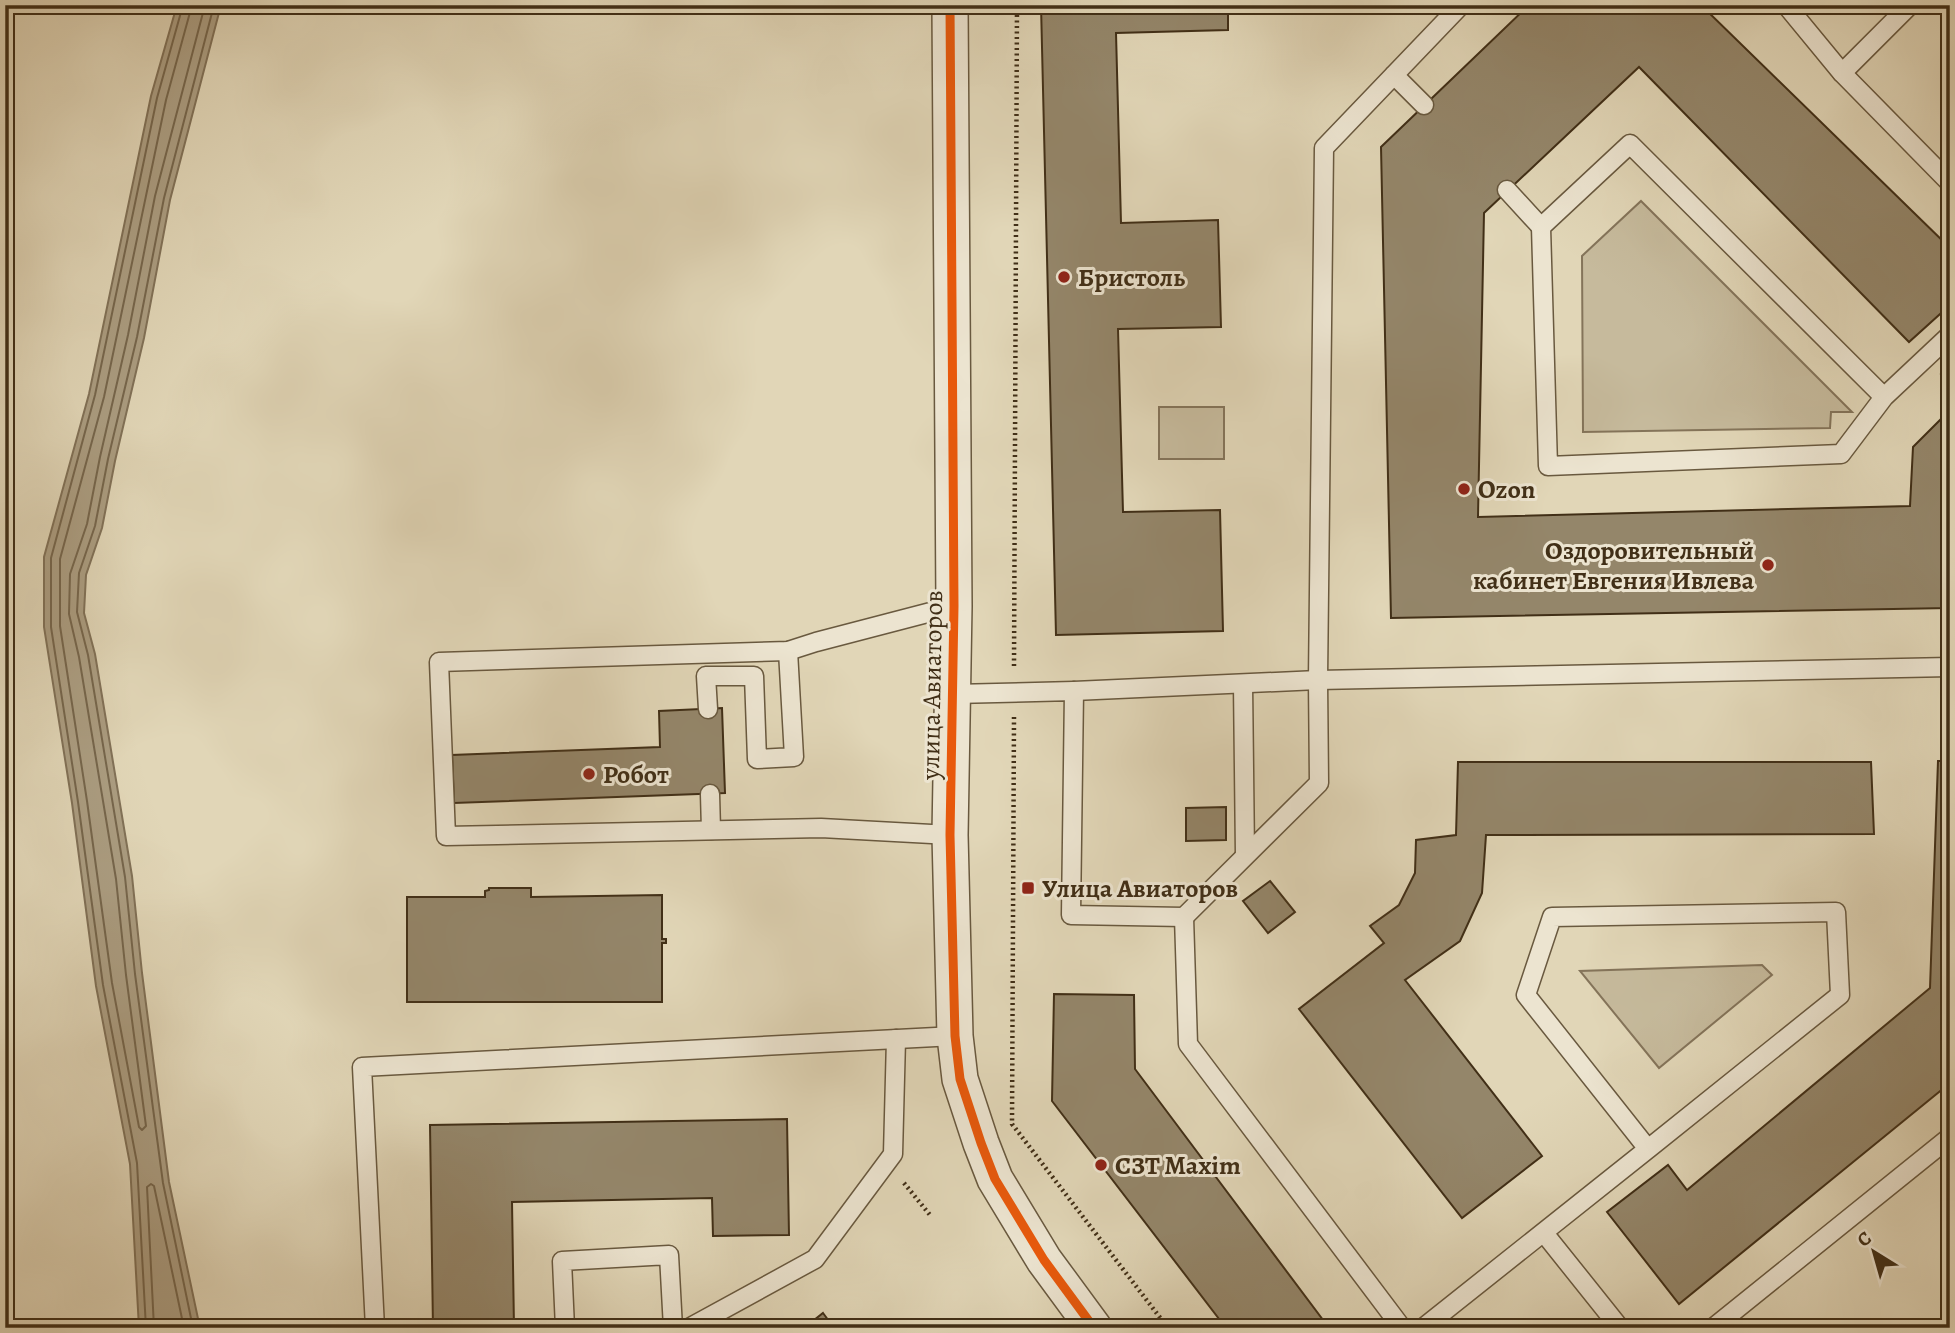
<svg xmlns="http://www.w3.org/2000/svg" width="1955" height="1333" font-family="Alegreya,serif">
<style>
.green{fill:#c6ba9c;stroke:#84745a;stroke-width:2}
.water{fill:#ab9d81;stroke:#817157;stroke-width:2}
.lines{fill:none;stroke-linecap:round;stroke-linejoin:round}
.shore{stroke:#76664c;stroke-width:2}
.building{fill:#94866a;stroke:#412f17;stroke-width:2}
.service-casing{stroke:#69593f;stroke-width:21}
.minor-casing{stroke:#69593f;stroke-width:38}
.path{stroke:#412f17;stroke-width:4.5;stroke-dasharray:2 3.5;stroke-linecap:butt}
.service{stroke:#ece4d0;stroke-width:18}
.minor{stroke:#ece4d0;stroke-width:35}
.cycleway-casing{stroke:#ece4d0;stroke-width:13}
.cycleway{stroke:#e8590c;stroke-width:9}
.poi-dot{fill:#8f2418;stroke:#ece4d0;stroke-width:2.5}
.labels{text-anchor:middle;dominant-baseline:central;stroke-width:6;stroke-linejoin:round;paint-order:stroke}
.poi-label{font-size:26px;font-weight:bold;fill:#412f17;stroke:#ece4d0;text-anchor:start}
.street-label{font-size:26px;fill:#412f17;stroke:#ece4d0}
</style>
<rect width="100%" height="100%" fill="#e1d6b7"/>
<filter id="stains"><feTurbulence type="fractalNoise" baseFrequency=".00286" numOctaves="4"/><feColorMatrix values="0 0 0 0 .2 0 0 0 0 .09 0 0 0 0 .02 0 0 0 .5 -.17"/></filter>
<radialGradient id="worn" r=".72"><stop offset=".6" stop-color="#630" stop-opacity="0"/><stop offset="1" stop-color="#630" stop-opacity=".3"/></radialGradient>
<g class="green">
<polygon points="1641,201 1852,412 1831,412 1830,428 1583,432 1582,256"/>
<rect x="1159" y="407" width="65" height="52"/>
<polygon points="1762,965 1772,975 1659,1068 1580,971"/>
</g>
<polygon class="water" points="177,5 221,5 170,200 144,338 115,461 102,528 86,575 84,613 95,654 132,876 142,973 169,1182 200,1328 139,1328 130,1164 96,986 72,803 44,627 44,557 89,394 151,96"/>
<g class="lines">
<g class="shore">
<polyline points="192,5 166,100 104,397 60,559 60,626 87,801 112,983 139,1127 142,1130 146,1126 126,975 116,879 79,657 69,614 70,574 87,524 100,457 128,335 155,196 205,5"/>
<polyline points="146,1328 137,1163 103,985 78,802 51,627 51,558 95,395 157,98 183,5"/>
<polyline points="154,1328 147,1187 151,1184 154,1186 184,1328"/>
<polyline points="193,1328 163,1183 135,974 125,877 88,655 77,612 79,573 95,526 108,459 137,337 164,198 214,5"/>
</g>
</g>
<g class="building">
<polygon points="1041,5 1228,5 1228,30 1116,33 1121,223 1218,220 1221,327 1118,329 1123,512 1220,510 1223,631 1056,635"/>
<polygon points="1529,5 1701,5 1950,248 1950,305 1909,342 1639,67 1484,213 1478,517 1910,506 1913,447 1950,410 1950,608 1391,618 1381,147"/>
<polygon points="1950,365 1950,383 1941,374"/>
<polygon points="722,708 725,793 454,803 452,755 660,747 659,711"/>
<polygon points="1938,761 1950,761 1950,1083 1679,1304 1607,1212 1668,1165 1687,1190 1930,988"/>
<polygon points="1458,762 1871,762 1874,834 1486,835 1482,893 1460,941 1405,980 1542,1156 1462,1218 1299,1009 1384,943 1370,926 1399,905 1415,873 1416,840 1456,835"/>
<polygon points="1226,807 1226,840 1186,841 1186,808"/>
<polygon points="1270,881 1295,912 1268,933 1243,901"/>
<polygon points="489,888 531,888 531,897 662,895 662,939 666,939 666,943 662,943 662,1002 407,1002 407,897 485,897 485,891 489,890"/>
<polygon points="1054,994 1134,995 1135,1069 1329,1328 1226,1328 1052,1101"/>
<polygon points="787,1119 789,1235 713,1236 712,1198 512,1202 514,1328 433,1328 430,1125"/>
<polygon points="823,1313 834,1328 804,1328"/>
</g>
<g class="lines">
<g class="service-casing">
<g id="service">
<polyline points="1786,5 1842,73 1950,183"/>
<polyline points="1842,73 1910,5"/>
<polyline points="1394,75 1424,105"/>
<polyline points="1507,190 1541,227"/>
<polyline points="1884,397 1630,144 1541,227 1548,466 1841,454 1884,397 1950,335"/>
<polyline points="1243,684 1245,855"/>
<polyline points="1074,691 1318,680 1950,667"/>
<polyline points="954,694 1074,691 1071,915 1184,917 1319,783 1318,680 1324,148 1461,5"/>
<polyline points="708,709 706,676 754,676 757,759 794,757 788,651"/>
<polyline points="710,794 711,830"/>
<polyline points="950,835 821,828 446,836 439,662 788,651 816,642 954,606"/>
<polyline points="1184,917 1188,1044 1402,1328"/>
<polyline points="1544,1233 1620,1328"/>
<polyline points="375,1328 362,1067 955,1036"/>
<polyline points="565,1328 562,1261 669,1255 673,1328"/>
<polyline points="689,1328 815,1259 893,1154 896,1039"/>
<polyline points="1423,1328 1648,1149 1526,995 1552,917 1836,912 1840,995 1648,1149"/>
<polyline points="1713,1328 1950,1137"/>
</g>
</g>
<g class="minor-casing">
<polyline id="minor" points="950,5 954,606 950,835 955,1036 960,1079 981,1143 995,1179 1044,1260 1094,1328"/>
</g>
<g class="path">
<polyline points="1014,666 1017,5"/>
<polyline points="1014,717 1012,1124 1168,1328"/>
<polyline points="904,1183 930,1215"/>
</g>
<use href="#service" class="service"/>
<use href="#minor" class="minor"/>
<g class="cycleway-casing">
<polyline id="cycleway" points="950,5 954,606 950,835 955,1036 960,1079 981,1143 995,1179 1044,1260 1094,1328"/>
</g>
<use href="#cycleway" class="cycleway"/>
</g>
<g class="poi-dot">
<circle cx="1064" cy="277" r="7"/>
<circle cx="1464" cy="489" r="7"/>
<circle cx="1768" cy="565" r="7"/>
<circle cx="589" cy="774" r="7"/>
<rect x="1021" y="881" width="14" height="14" rx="3.5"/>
<circle cx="1101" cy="1165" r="7"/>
</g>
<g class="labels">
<g class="poi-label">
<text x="1078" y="277">Бристоль</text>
<text x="1478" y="489">Ozon</text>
<text x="1754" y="550" text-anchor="end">Оздоровительный<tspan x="1754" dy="30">кабинет Евгения Ивлева</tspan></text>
<text x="603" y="774">Робот</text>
<text x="1042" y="888">Улица Авиаторов</text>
<text x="1115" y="1165">СЗТ Maxim</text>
</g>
<g class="street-label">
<text transform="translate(932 685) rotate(-89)">улица Авиаторов</text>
</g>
</g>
<rect width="1955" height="1333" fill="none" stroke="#e1d6b7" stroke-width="28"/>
<rect x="7" y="7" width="1941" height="1319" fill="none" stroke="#412f17" stroke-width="3.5"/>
<rect x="14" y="14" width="1927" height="1305" fill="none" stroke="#412f17" stroke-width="2"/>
<g transform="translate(1874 1252) rotate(323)" stroke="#ece4d0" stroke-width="5" paint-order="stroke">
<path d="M0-5L12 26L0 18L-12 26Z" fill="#412f17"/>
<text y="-10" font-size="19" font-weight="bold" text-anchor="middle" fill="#412f17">С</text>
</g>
<rect width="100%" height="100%" filter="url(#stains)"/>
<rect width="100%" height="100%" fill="url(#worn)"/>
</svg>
